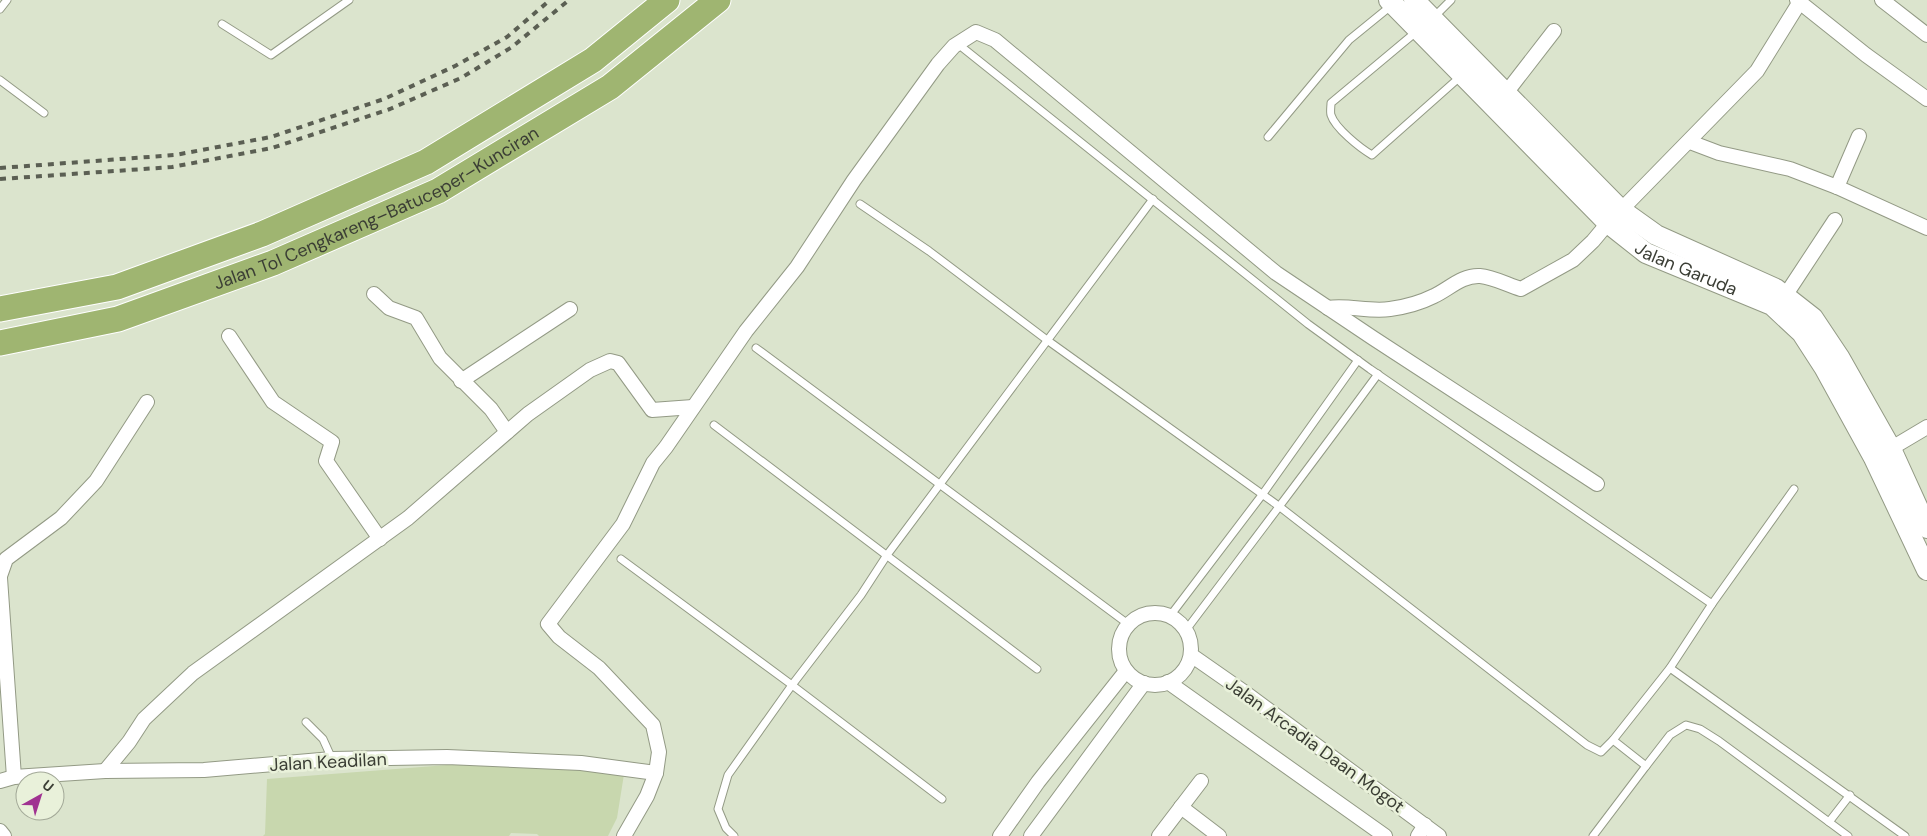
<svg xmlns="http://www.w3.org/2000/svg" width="1927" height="836" font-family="'DM Sans',sans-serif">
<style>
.green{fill:#c8d7ae}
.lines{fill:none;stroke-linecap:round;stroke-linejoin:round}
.service-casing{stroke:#939a85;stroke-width:9}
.minor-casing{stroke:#939a85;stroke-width:16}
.secondary-casing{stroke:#939a85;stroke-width:22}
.motorway-casing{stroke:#fff;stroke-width:27}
.service{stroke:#fff;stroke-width:7}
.minor{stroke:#fff;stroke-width:14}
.secondary{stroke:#fff;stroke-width:20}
.motorway{stroke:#9fb571;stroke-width:25}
.rail{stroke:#5b5f53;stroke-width:4;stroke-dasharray:6 6;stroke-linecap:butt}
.labels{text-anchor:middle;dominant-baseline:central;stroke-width:5;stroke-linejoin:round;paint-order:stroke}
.street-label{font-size:18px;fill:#3b3e35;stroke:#e9f1da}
</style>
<rect width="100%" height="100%" fill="#dbe4cd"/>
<polygon class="green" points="550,757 625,768 617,818 608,836 539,836 537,834 511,833 509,836 263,836 265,834 267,779"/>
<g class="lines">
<g class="service-casing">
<g id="service">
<polyline points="0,9 7,0"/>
<polyline points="1433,18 1451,0"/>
<polyline points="222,24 271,55 349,0"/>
<path d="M1416 32 1331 103C1331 106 1330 112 1331 115 1335 128 1360 148 1372 155L1461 76"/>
<polyline points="963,48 1308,324 1370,369 1712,604 1794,489"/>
<polyline points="0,80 44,113"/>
<polyline points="1268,137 1349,40 1392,5"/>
<polyline points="860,204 929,251 1047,340 1280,507 1587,745 1601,752 1613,740 1670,668 1712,604"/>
<polyline points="756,348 1128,624"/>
<polyline points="714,425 1037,669"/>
<polyline points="621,559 792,685 942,799"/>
<polyline points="1170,616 1262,495 1358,360"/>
<path d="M1186 630C1250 545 1315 460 1378 374"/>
<polyline points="1670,668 1905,836"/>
<polyline points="306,722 323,739 332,759"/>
<polyline points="1613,740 1646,766 1670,735 1686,725 1700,729 1719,741 1829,822 1850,795"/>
<polyline points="1829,822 1848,836"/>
<polyline points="734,836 726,828 718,809 728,775 792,685 861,595 887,555 1153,199"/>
<polyline points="1593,836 1646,766"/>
</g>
</g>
<g class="minor-casing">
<g id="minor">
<polyline points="1797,0 1866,55 1927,99"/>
<polyline points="1882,0 1927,35"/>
<polyline points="1506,93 1554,31"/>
<polyline points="1690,142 1719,153 1790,169 1837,187 1927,228"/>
<polyline points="1837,187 1859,136"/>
<polyline points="1621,210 1757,71 1801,0"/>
<polyline points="374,294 389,308 416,318 440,358 491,409 507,432"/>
<polyline points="1785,296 1835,220"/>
<path d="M1328 308C1349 305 1369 312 1390 309 1405 307 1420 303 1434 296 1449 289 1462 275 1480 276 1493 277 1508 285 1521 289L1573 260 1593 241 1608 223"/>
<polyline points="229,336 273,402 332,442 326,461 380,539"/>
<polyline points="461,381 570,309"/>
<polyline points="1885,452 1927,427"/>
<polyline points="0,576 6,559 61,518 96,481 147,402"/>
<polyline points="0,578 14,777"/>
<circle cx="1155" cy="649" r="36"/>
<polyline points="1191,655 1244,692 1439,836"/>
<polyline points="1168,682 1385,836"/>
<polyline points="105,771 129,742 144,719 193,673 408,518 528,414 590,370 610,361 618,363 652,410 693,407"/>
<polyline points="0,781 14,777 105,771 204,770 332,759 447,757 581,763 656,773"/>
<polyline points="1181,807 1219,836"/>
<polyline points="0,831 4,836"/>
<polyline points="624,836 647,796 656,773 659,752 653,725 599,668 559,637 548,624 623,524 653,463 666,447 746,331 797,267 854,180 938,64 954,46 976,32 995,40 1276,273 1373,338 1597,484"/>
<polyline points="1000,836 1038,782 1126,671"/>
<polyline points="1031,836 1144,683"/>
<polyline points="1159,836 1201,781"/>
<polyline points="1418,836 1425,825"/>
</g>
</g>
<g class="secondary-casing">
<g id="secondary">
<path id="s1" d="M1389 0 1608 223 1646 253 1772 305 1802 333 1824 367 1874 458 1927 570"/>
<polyline points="1414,0 1621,210 1656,235 1776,289 1813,318 1839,357 1891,449 1927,528"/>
</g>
</g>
<g class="motorway-casing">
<g id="motorway">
<polyline points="0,309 117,287 262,234 426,162 593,60 667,0"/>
<path id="s2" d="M0 343 118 319 273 263 438 191 610 87 718 0"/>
</g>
</g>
<use href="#service" class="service"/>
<use href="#minor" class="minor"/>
<use href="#secondary" class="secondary"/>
<use href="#motorway" class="motorway"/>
<g class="rail">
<polyline points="0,168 175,155 271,137 384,99 455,66 507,37 550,0"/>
<polyline points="0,179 172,167 272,148 390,109 461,78 512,47 569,0"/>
</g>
</g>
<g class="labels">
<g class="street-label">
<text stroke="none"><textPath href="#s2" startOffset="402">Jalan Tol Cengkareng–Batuceper–Kunciran</textPath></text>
<text stroke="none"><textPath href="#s1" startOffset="404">Jalan Garuda</textPath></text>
<text transform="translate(1315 745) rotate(36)">Jalan Arcadia Daan Mogot</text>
<text transform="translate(328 762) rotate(-3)">Jalan Keadilan</text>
</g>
</g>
<g transform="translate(40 796) rotate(39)"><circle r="24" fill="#e9f1da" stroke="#a3a998"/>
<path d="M0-4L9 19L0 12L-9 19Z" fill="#a03291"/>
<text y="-8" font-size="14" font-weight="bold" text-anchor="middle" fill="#3b3e35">U</text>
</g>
</svg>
